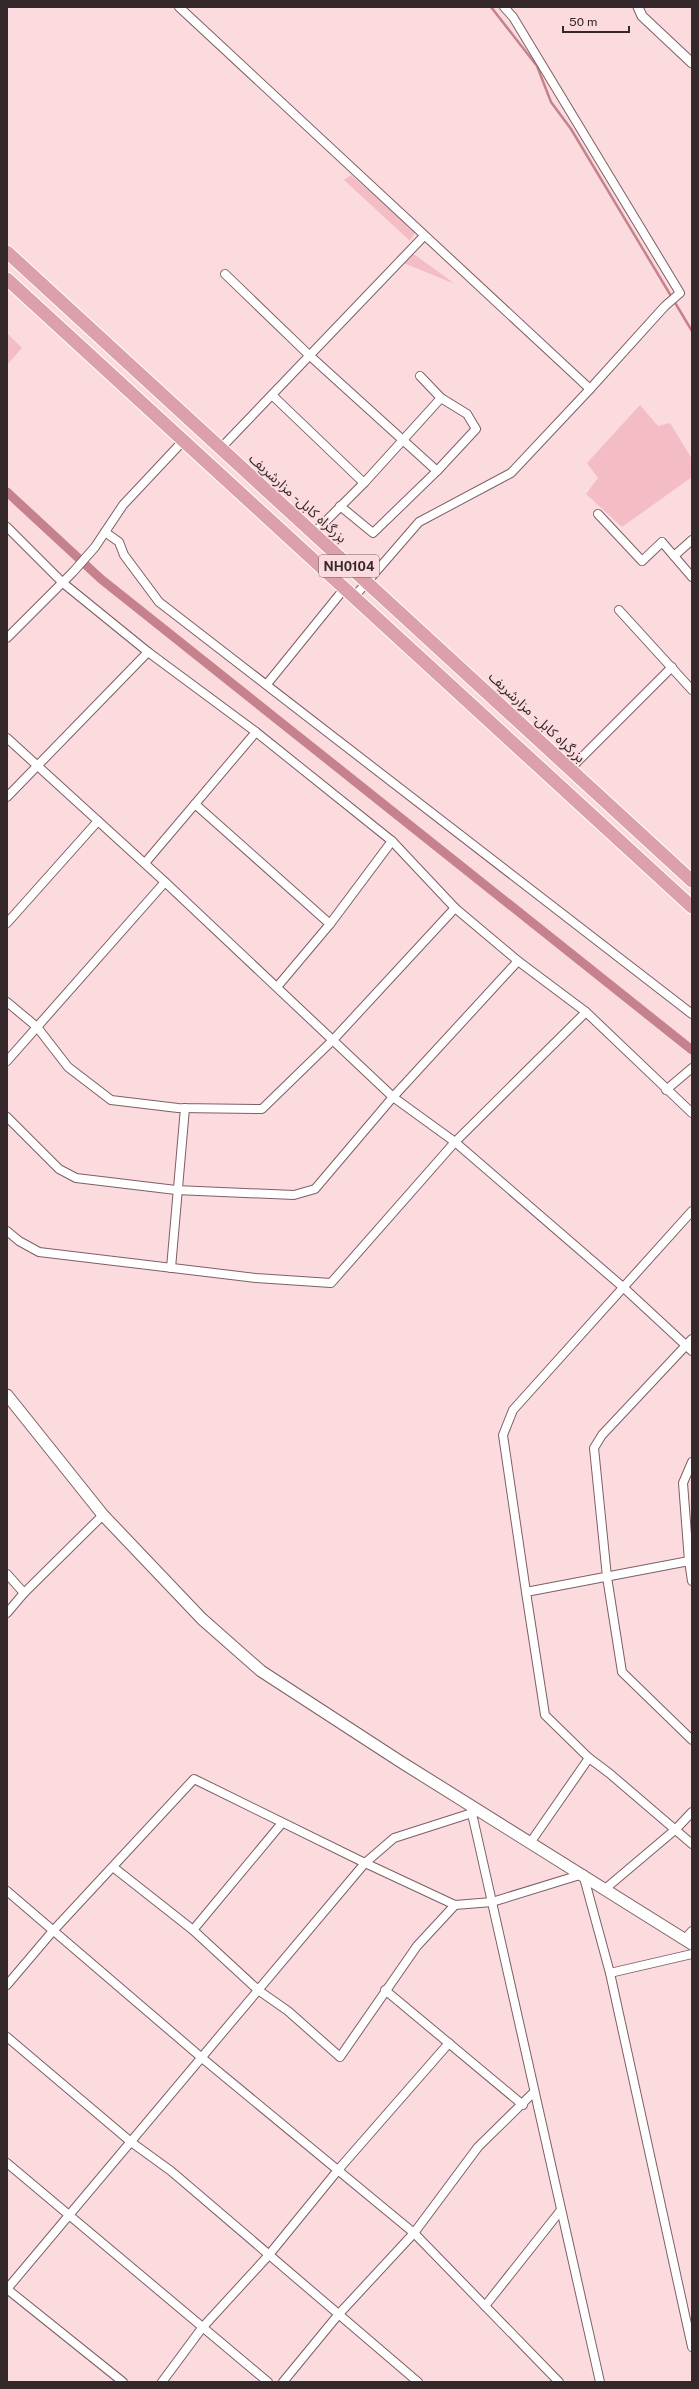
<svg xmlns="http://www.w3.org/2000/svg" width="699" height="2389" font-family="'Public Sans','Noto Sans Arabic',sans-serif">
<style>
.green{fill:#f4bdc5}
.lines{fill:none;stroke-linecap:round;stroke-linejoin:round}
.stream{stroke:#c5828c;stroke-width:2.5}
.canal{stroke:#c5828c;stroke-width:9}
.minor-casing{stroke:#7c6064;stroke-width:10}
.tertiary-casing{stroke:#7c6064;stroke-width:11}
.secondary-casing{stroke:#7c6064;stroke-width:13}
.trunk-casing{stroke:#fff;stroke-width:15}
.minor{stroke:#fff;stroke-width:8}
.tertiary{stroke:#fff;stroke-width:9}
.secondary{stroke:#fff;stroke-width:11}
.trunk{stroke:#dca0aa;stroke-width:13}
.labels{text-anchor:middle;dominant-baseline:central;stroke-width:3.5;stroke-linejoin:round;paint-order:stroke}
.shield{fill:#fcdbdf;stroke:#705e60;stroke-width:1}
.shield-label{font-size:13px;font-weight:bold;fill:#34282a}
.street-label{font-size:14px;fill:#34282a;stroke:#fcdbdf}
</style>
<rect width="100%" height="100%" fill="#fcdbdf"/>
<g class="green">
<polygon points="351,175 416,231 410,241 344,180"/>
<polygon points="411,252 455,284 401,262"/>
<polygon points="7,333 22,348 7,365"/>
<polygon points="640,405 658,426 670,423 692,459 692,477 622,527 586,494 598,478 587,463"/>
</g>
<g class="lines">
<polyline class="stream" points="491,7 537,66 551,102 571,129 692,331"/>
<polyline class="canal" points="7,492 101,579 692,1050"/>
<g class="minor-casing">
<g id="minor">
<path d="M179 7C317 134 453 262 590 389"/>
<polyline points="225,274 309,355 437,471"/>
<polyline points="272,395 364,483"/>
<polyline points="221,448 424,236"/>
<polyline points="340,506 373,533 437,471 476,429 467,414 441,398 420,376"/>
<polyline points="598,514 642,561 662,542 692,577"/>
<polyline points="7,527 63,583 148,652 256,732 392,841 455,908 518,961 586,1012 692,1113"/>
<polyline points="105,532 119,542 124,555 159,602 692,1014"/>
<polyline points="314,533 364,483 441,398"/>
<polyline points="674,556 692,540"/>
<polyline points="354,597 419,522 511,473 590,389 665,306 680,293 513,17 504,7"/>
<polyline points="619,610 692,690"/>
<polyline points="7,638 73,572 95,547 123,505 184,440"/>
<polyline points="267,684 344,589"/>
<polyline points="7,738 165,882 393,1097 455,1142 624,1288 692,1351"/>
<polyline points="570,769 672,667"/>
<polyline points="7,797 148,652"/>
<polyline points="195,804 330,924"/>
<polyline points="145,863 256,732"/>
<polyline points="7,923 98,821"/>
<polyline points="277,987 330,924 392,841"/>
<polyline points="7,1002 37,1027 68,1067 111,1100 178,1108 262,1109 333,1040 455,908"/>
<polyline points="7,1061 165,882"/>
<polyline points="666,1090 692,1068"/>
<polyline points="7,1117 59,1169 76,1178 176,1190 294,1195 315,1189 393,1097 518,961"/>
<polyline points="692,1211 513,1410 503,1435 526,1592 689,1561 692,1581"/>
<polyline points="7,1231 19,1241 39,1252 256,1278 331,1283 455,1142 586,1012"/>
<polyline points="171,1268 185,1108"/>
<polyline points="692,1339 602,1435 594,1448 607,1577 622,1672 692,1740"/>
<polyline points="689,1561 683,1483 692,1462"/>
<polyline points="7,1574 24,1593"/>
<polyline points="526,1592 545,1715 589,1758 609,1773 692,1844"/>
<polyline points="7,1613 24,1593 103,1515"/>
<polyline points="471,1809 600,2382"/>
<polyline points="530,1843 589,1758"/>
<polyline points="113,1867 193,1930 258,1990 288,2011 340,2057 417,1946 455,1905"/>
<polyline points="605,1889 676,1829 692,1812"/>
<polyline points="7,1891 202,2058 414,2233 559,2382"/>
<polyline points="193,1930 282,1823"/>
<polyline points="685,1939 692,1931"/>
<polyline points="610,1973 692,1954"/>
<polyline points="7,1985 52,1932 194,1779 365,1863 455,1905 492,1902 583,1874 610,1973 692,2347"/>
<polyline points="385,1990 523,2105"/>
<polyline points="7,2037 131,2142 171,2171 418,2382"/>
<polyline points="7,2163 268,2382"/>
<polyline points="7,2289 365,1863 394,1838 472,1813"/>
<polyline points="7,2289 123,2382"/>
<polyline points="485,2306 561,2210"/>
<polyline points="162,2382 202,2328 268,2256 338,2170 449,2043"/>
<polyline points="283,2382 338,2315 414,2233 478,2147 534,2092"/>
</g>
</g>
<g class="tertiary-casing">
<polyline id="tertiary" points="638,7 642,16 692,63"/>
</g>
<g class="secondary-casing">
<polyline id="secondary" points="7,1395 103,1515 202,1619 261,1671 401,1762 692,1944"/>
</g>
<g class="trunk-casing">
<g id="trunk">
<polyline points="7,252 692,881"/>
<polyline points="7,279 692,907"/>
</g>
</g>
<use href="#minor" class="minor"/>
<use href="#tertiary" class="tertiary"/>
<use href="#secondary" class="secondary"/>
<use href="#trunk" class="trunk"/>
</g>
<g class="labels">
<rect class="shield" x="319" y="555" width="60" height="22" rx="3"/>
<g class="shield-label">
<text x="349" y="566">NH0104</text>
</g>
<g class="street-label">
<text transform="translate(298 498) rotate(42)">بزرگراه کابل - مزارشریف</text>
<text transform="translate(537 717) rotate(43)">بزرگراه کابل - مزارشریف</text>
</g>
</g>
<rect width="699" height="2389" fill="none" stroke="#34282a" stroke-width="16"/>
<path d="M563 26v6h66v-6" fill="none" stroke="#34282a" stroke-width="2"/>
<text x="569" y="26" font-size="12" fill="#34282a" stroke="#fcdbdf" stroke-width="3" paint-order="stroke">50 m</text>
</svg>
